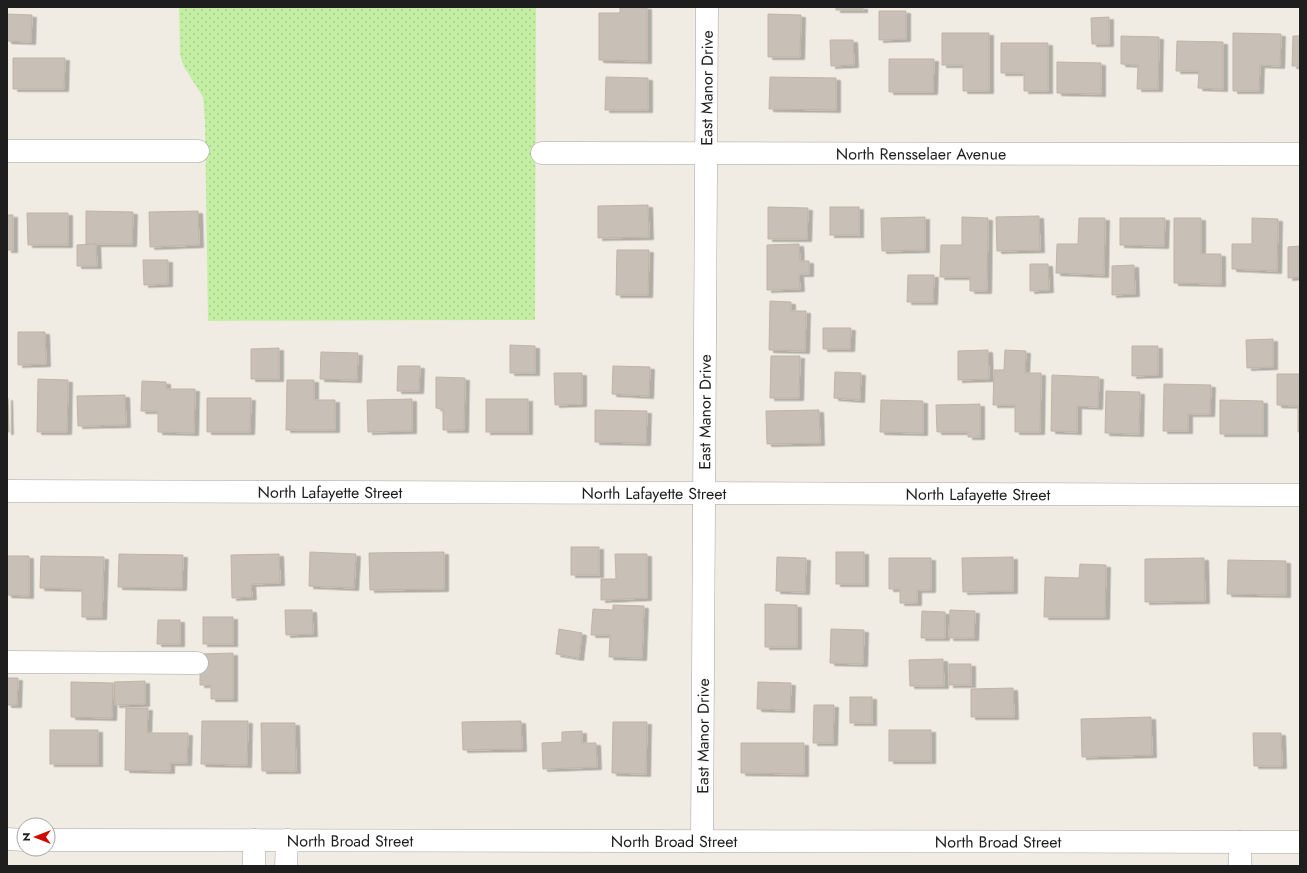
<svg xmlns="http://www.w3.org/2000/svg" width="1307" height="873" font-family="Jost,sans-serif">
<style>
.grass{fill:url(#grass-dots)}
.building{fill:#c8bfb6;stroke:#c2b3a4;filter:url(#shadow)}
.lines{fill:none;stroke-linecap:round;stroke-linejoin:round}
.minor-casing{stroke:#a5a5a5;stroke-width:23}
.minor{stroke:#fff;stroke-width:22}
.labels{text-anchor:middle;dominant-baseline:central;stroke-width:4;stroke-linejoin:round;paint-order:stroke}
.street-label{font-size:16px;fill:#1e1e1e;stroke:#fff}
</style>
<defs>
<pattern id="grass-dots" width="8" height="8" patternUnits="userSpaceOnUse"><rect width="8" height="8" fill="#c5eea5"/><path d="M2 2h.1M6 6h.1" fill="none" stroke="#a9cc8e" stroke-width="1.8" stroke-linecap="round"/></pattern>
<filter id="shadow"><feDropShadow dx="4.5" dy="2.5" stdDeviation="0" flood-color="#0004"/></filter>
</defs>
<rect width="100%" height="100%" fill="#f0ece3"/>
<polygon class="grass" points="179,7 536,7 535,320 208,321 205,121 203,97 184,67 180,55"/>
<g class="building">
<polygon points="620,7 647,7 647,61 599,60 599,13 620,13"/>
<rect x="836" y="7" width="27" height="3"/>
<polygon points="879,11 906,11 906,39 879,40"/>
<polygon points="7,14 32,15 31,42 7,41"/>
<polygon points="768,14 801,15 800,57 768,57"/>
<polygon points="1109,17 1109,44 1092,44 1091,18"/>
<polygon points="942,33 989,33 989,91 963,91 963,65 942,65"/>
<polygon points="1233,33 1281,34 1280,66 1260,65 1259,91 1233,91"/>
<polygon points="1121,36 1159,37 1158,89 1137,89 1138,65 1121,64"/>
<polygon points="1293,36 1300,36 1300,66 1292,66"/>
<polygon points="830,40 853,40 854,65 831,66"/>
<polygon points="1177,41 1223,42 1223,89 1198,88 1199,71 1176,71"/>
<polygon points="1001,43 1048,43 1048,91 1024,91 1024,73 1001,73"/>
<polygon points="13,58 65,58 64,89 13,89"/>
<polygon points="889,59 934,59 933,92 889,92"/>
<polygon points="1057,62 1101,63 1101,94 1057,93"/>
<polygon points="606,77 648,78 648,110 605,110"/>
<polygon points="770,77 836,78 836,110 769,109"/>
<polygon points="648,205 649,237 598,238 598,206"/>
<polygon points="768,207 808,208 807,239 768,239"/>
<rect x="830" y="207" width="29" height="28"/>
<polygon points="86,211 133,212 132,244 86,244"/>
<polygon points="198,211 199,245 150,247 149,212"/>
<polygon points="27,213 68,213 68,245 28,245"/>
<rect x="7" y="215" width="6" height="35"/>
<polygon points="1039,216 1040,250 997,251 996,217"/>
<polygon points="925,217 925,250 882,251 881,218"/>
<polygon points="962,217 988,218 987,291 970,291 970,277 940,277 941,245 962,245"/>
<polygon points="1079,218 1105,218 1104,275 1056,273 1057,244 1078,244"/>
<polygon points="1120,218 1165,218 1164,246 1120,245"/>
<polygon points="1174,218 1201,218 1201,254 1221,254 1221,284 1174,283"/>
<polygon points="1252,218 1278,219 1277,271 1232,269 1232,244 1252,244"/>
<polygon points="96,244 97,266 77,266 77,245"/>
<polygon points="799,244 800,261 809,261 809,274 799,274 800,289 767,290 767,245"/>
<polygon points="1300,246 1300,277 1288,278 1288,247"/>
<polygon points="617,250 649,250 648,295 616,295"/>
<polygon points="143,260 168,260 168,284 144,285"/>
<polygon points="1030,264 1048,264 1049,290 1030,291"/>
<polygon points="1134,265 1135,294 1112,295 1112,266"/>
<polygon points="908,275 934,275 933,302 907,302"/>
<polygon points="770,301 791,302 791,311 806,311 805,351 769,350"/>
<polygon points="823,328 851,328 850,349 823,349"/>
<polygon points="18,332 45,332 46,364 18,365"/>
<polygon points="1273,339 1273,367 1247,368 1246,340"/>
<polygon points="510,345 535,346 535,373 510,373"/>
<polygon points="1132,346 1158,346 1158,375 1132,376"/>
<polygon points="279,348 279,379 251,379 251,349"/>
<polygon points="988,350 989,379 958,380 958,351"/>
<polygon points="1005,350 1026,351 1025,373 1041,373 1040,432 1015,432 1015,405 993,405 994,370 1004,370"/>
<polygon points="321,352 358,353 357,380 320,379"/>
<polygon points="771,356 800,356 799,398 770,398"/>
<polygon points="398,366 420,366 419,391 397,391"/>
<polygon points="613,366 650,367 649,396 612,394"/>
<polygon points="835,372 861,373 860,400 834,398"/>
<polygon points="554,373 582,373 582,404 555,405"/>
<polygon points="1277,374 1300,374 1300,432 1298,432 1298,406 1277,405"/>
<polygon points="1052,375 1099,377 1098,407 1077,406 1077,432 1051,431"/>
<polygon points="436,377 465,378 464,430 443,430 443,409 436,408"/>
<polygon points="38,379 68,380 67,432 37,432"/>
<polygon points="287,380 314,380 314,400 335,400 335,430 286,430"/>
<polygon points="142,381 166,382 166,389 195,389 194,433 158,432 158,411 141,411"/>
<polygon points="1164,384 1211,385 1210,414 1188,414 1188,431 1163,431"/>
<polygon points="1106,391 1140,392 1139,434 1105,433"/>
<polygon points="125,395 126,425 78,426 77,396"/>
<polygon points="7,398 8,398 9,432 7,432"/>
<polygon points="207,398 251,398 250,432 207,432"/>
<polygon points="412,399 412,431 368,432 367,400"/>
<rect x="486" y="399" width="42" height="33"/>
<polygon points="881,400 923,401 923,433 880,432"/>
<polygon points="1220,400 1263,401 1263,434 1220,434"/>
<polygon points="980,404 980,437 968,437 968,432 937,432 936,405"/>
<polygon points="595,410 647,411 646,443 595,442"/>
<polygon points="819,410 820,443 767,444 766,411"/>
<rect x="571" y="547" width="28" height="28"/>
<polygon points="310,552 356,554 354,588 309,586"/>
<polygon points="444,552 444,589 370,590 369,553"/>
<rect x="836" y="552" width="28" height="32"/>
<polygon points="119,554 183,555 182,588 118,587"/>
<polygon points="279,554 280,583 251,584 252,597 232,598 231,555"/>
<polygon points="615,554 647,554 647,598 601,600 601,579 616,579"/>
<polygon points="7,556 29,556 29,596 7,595"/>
<polygon points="41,556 104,557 102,617 82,617 82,589 40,588"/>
<polygon points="777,557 806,558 805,592 776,591"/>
<polygon points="1013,557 1013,591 963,592 962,558"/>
<polygon points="889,558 931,558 931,590 917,590 917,603 900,603 900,589 889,589"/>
<polygon points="1204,558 1205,601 1145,602 1145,559"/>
<polygon points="1228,560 1286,561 1286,595 1227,594"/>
<polygon points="1080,564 1106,565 1105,617 1044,617 1045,577 1079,578"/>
<polygon points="765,604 797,605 797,647 765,647"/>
<polygon points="613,605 644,606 642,658 609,657 610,635 591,635 593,609 613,610"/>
<polygon points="285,610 312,610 313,634 286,635"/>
<polygon points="950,610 975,611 974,638 949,638"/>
<polygon points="922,611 945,612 945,638 921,638"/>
<rect x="203" y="617" width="30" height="27"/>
<polygon points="158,620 180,620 180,644 157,644"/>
<polygon points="559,629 582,633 579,658 556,654"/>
<polygon points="831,629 864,630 863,664 830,663"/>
<polygon points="233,653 233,699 211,699 211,685 200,685 200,654"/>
<polygon points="943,659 944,686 910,686 909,660"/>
<rect x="949" y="664" width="22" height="21"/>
<polygon points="7,678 18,678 17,705 7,705"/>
<polygon points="145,681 145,704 115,705 114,682"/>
<polygon points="71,682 113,683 112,718 71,717"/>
<polygon points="758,682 791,683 790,710 757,709"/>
<polygon points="1013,688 1014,717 971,717 971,689"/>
<rect x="850" y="697" width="22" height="26"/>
<polygon points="814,705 834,705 833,743 813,743"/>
<polygon points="126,708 148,708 147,733 188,733 187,763 170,763 170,771 125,770"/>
<polygon points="1151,717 1152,755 1082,757 1081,719"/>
<polygon points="202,721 248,721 247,765 201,764"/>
<polygon points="521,721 522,749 463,750 462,722"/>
<polygon points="613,722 647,722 646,774 612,773"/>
<polygon points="261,723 295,723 296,771 262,771"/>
<rect x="50" y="730" width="48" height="34"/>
<rect x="889" y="730" width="42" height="31"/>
<polygon points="582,731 582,743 596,743 597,767 543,769 542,743 562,742 562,732"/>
<polygon points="1253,733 1281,733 1282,766 1254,766"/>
<polygon points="741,743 804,743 804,774 741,773"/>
</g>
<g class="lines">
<g class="minor-casing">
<g id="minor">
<polyline points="7,151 198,151"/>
<path id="s1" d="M542 153 1300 154"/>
<path id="s2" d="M7 491 1300 495"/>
<polyline points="7,662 197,663"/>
<polyline points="7,839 24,840"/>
<path id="s3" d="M48 840 1300 842"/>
<polyline points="254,840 254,866"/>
<path id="s4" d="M702 841 707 7"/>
<polyline points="1240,842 1240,866"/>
<polyline points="286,866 287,840"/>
</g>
</g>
<use href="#minor" class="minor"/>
</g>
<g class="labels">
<g class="street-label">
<text stroke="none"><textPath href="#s4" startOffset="753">East Manor Drive</textPath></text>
<text stroke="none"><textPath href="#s1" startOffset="379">North Rensselaer Avenue</textPath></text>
<text stroke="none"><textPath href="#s4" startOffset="429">East Manor Drive</textPath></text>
<text stroke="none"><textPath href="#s2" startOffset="323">North Lafayette Street</textPath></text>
<text stroke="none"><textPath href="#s2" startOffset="647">North Lafayette Street</textPath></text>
<text stroke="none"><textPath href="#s2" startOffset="971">North Lafayette Street</textPath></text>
<text stroke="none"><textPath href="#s4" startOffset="105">East Manor Drive</textPath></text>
<text stroke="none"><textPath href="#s3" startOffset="302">North Broad Street</textPath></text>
<text stroke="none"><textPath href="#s3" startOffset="626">North Broad Street</textPath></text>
<text stroke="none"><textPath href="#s3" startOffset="950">North Broad Street</textPath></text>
</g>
</g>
<rect width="1307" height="873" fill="none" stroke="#1e1e1e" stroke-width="16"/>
<g transform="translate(36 837) rotate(270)"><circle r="19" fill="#ffffff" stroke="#a5a5a5"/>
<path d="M0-3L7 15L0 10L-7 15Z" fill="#cc0a00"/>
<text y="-6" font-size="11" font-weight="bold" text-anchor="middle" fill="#1e1e1e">N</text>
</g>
</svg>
